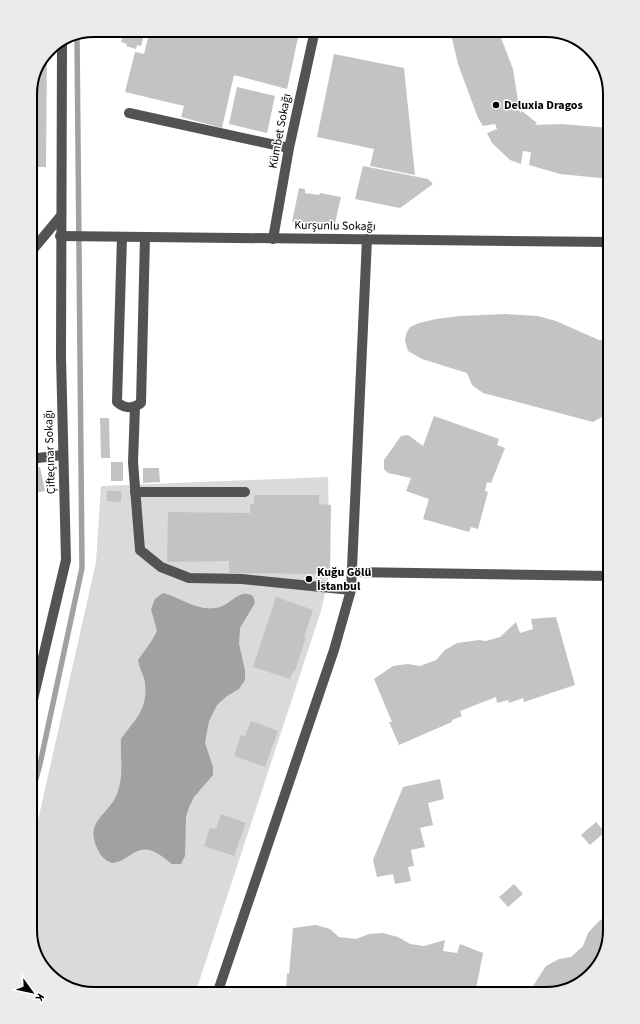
<svg xmlns="http://www.w3.org/2000/svg" width="640" height="1024" font-family="'Source Sans 3',sans-serif">
<style>
.green{fill:#dadada}
.water{fill:#a1a1a1}
.lines{fill:none;stroke-linecap:round;stroke-linejoin:round}
.stream{stroke:#a1a1a1;stroke-width:5.5}
.building{fill:#c3c3c3}
.minor{stroke:#535353;stroke-width:10}
.poi-dot{fill:#000;stroke:#fff;stroke-width:1.5}
.labels{text-anchor:middle;dominant-baseline:central;stroke-width:3;stroke-linejoin:round;paint-order:stroke}
.poi-label{font-size:12px;font-weight:bold;fill:#000;stroke:#fff;text-anchor:start}
.street-label{font-size:12px;fill:#000;stroke:#fff}
.rim{fill:none;stroke:#000;stroke-width:2}
</style>
<rect width="100%" height="100%" fill="#fff"/>
<polygon class="green" points="328,477 330,571 321,611 195,994 90,994 58,983 37,959 30,930 30,856 96,562 101,486"/>
<path class="water" d="M163 593C182 598 199 613 220 607 232 603 240 588 253 596L255 603 240 628 239 644 245 670V680L239 689 227 696 217 705 209 721 205 743 213 767V775L194 797 189 807 186 817 185 856 181 864H172C159 854 148 843 132 854 125 858 121 862 112 863 104 860 100 855 97 848 84 819 111 815 118 791 124 774 120 756 121 739 135 719 148 710 145 683 144 675 139 668 138 660L151 642 157 631 151 609 155 599Z"/>
<g class="lines">
<polyline class="stream" points="30,800 40,764 82,568 77,37"/>
</g>
<g class="building">
<polygon points="124,30 148,30 146,35 144,35 141,46 137,45 136,49 126,46 127,44 121,42"/>
<polygon points="150,30 282,30 299,33 287,89 234,75 222,128 181,117 184,106 125,92 135,52 144,54"/>
<polygon points="450,30 498,30 513,69 520,113 522,111 537,123 535,125 562,124 610,128 610,179 560,174 529,165 531,152 523,151 521,164 510,160 492,143 487,133 497,129 495,124 483,126 478,118 458,64"/>
<polygon points="47,52 46,167 30,167 30,90"/>
<polygon points="334,54 404,68 415,175 370,166 374,149 317,137"/>
<polygon points="237,87 275,96 267,133 229,124"/>
<polygon points="363,166 428,179 433,184 400,208 355,199"/>
<polygon points="299,188 305,189 305,193 319,195 320,193 341,197 335,223 292,222"/>
<polygon points="505,314 538,316 556,321 599,340 610,341 610,409 607,414 593,422 483,393 472,385 467,373 422,359 408,351 405,341 406,334 410,327 419,323 436,319 460,316"/>
<polygon points="434,416 499,439 497,445 505,448 491,483 487,482 485,491 488,492 478,529 471,527 469,532 423,519 429,499 406,491 411,478 388,473 384,469 384,460 401,436 408,435 423,446"/>
<polygon points="100,418 109,418 110,458 101,458"/>
<rect x="111" y="462" width="12" height="19"/>
<polygon points="40,467 45,491 30,494 30,468"/>
<polygon points="143,468 159,468 160,482 143,483"/>
<polygon points="107,491 121,491 121,502 107,501"/>
<polygon points="254,495 319,495 319,504 331,505 330,574 229,573 229,561 167,562 168,512 250,513 250,504 254,504"/>
<polygon points="276,597 313,610 304,637 306,637 295,671 293,671 290,679 253,667"/>
<polygon points="556,617 575,685 524,702 523,698 509,703 508,700 497,703 496,697 460,711 462,716 452,720 452,722 399,745 389,722 392,722 374,679 393,666 408,664 420,666 436,660 445,650 457,643 479,640 486,641 500,637 516,622 520,633 533,629 531,619"/>
<polygon points="251,721 278,731 265,767 234,756 241,735 245,736"/>
<polygon points="440,779 444,799 428,803 433,825 420,828 425,847 411,850 414,866 408,867 411,881 395,884 393,874 377,877 373,860 403,787"/>
<polygon points="221,814 246,823 234,856 204,846 210,828 216,829"/>
<polygon points="596,822 605,832 590,845 581,835"/>
<polygon points="514,884 523,894 508,907 499,897"/>
<polygon points="610,913 610,931 599,966 575,987 541,994 533,986 546,966 559,959 571,957 583,946 588,933 598,922"/>
<polygon points="316,925 330,929 339,937 356,939 369,934 383,933 398,937 410,944 424,946 445,940 443,951 457,953 460,944 483,953 475,994 286,994 287,973 289,974 293,928"/>
</g>
<g class="lines">
<g class="minor">
<polyline points="129,113 289,148"/>
<polyline points="60,236 610,242"/>
<path d="M122 237 117 402C125 409 132 409 141 403L145 237"/>
<polyline points="273,239 289,148 315,30"/>
<polyline points="30,253 60,217"/>
<polyline points="135,407 133,462 140,550 161,567 189,578 242,579 351,590"/>
<polyline points="30,459 62,455"/>
<polyline points="135,492 245,492"/>
<polyline points="351,572 610,576"/>
<polyline points="30,662 42,660"/>
<polyline points="30,712 66,560 61,357 62,43"/>
<polyline points="217,994 334,650 351,590 367,239"/>
</g>
</g>
<g class="poi-dot">
<circle cx="496" cy="105" r="4"/>
<circle cx="309" cy="579" r="4"/>
</g>
<g class="labels">
<g class="poi-label">
<text x="504" y="105">Deluxia Dragos</text>
<text x="317" y="572">Kuğu Gölü<tspan x="317" dy="14">İstanbul</tspan></text>
</g>
<g class="street-label">
<text transform="translate(280 131) rotate(-79)">Kümbet Sokağı</text>
<text transform="translate(335 226) rotate(1)">Kurşunlu Sokağı</text>
<text transform="translate(50 452) rotate(-92)">Çifteçınar Sokağı</text>
</g>
</g>
<path d="M0 0H640V1024H0ZM94 37H546A57 57 0 0 1 603 94V930A57 57 0 0 1 546 987H94A57 57 0 0 1 37 930V94A57 57 0 0 1 94 37Z" fill="#ebebeb" fill-rule="evenodd"/>
<path class="rim" d="M94 37H546A57 57 0 0 1 603 94V930A57 57 0 0 1 546 987H94A57 57 0 0 1 37 930V94A57 57 0 0 1 94 37Z"/>
<g transform="translate(32 992) rotate(123)" stroke="#ffffff" stroke-width="3" paint-order="stroke">
<path d="M0-3L7 15L0 10L-7 15Z" fill="#000000"/>
<text y="-6" font-size="11" font-weight="bold" text-anchor="middle" fill="#000000">K</text>
</g>
</svg>
